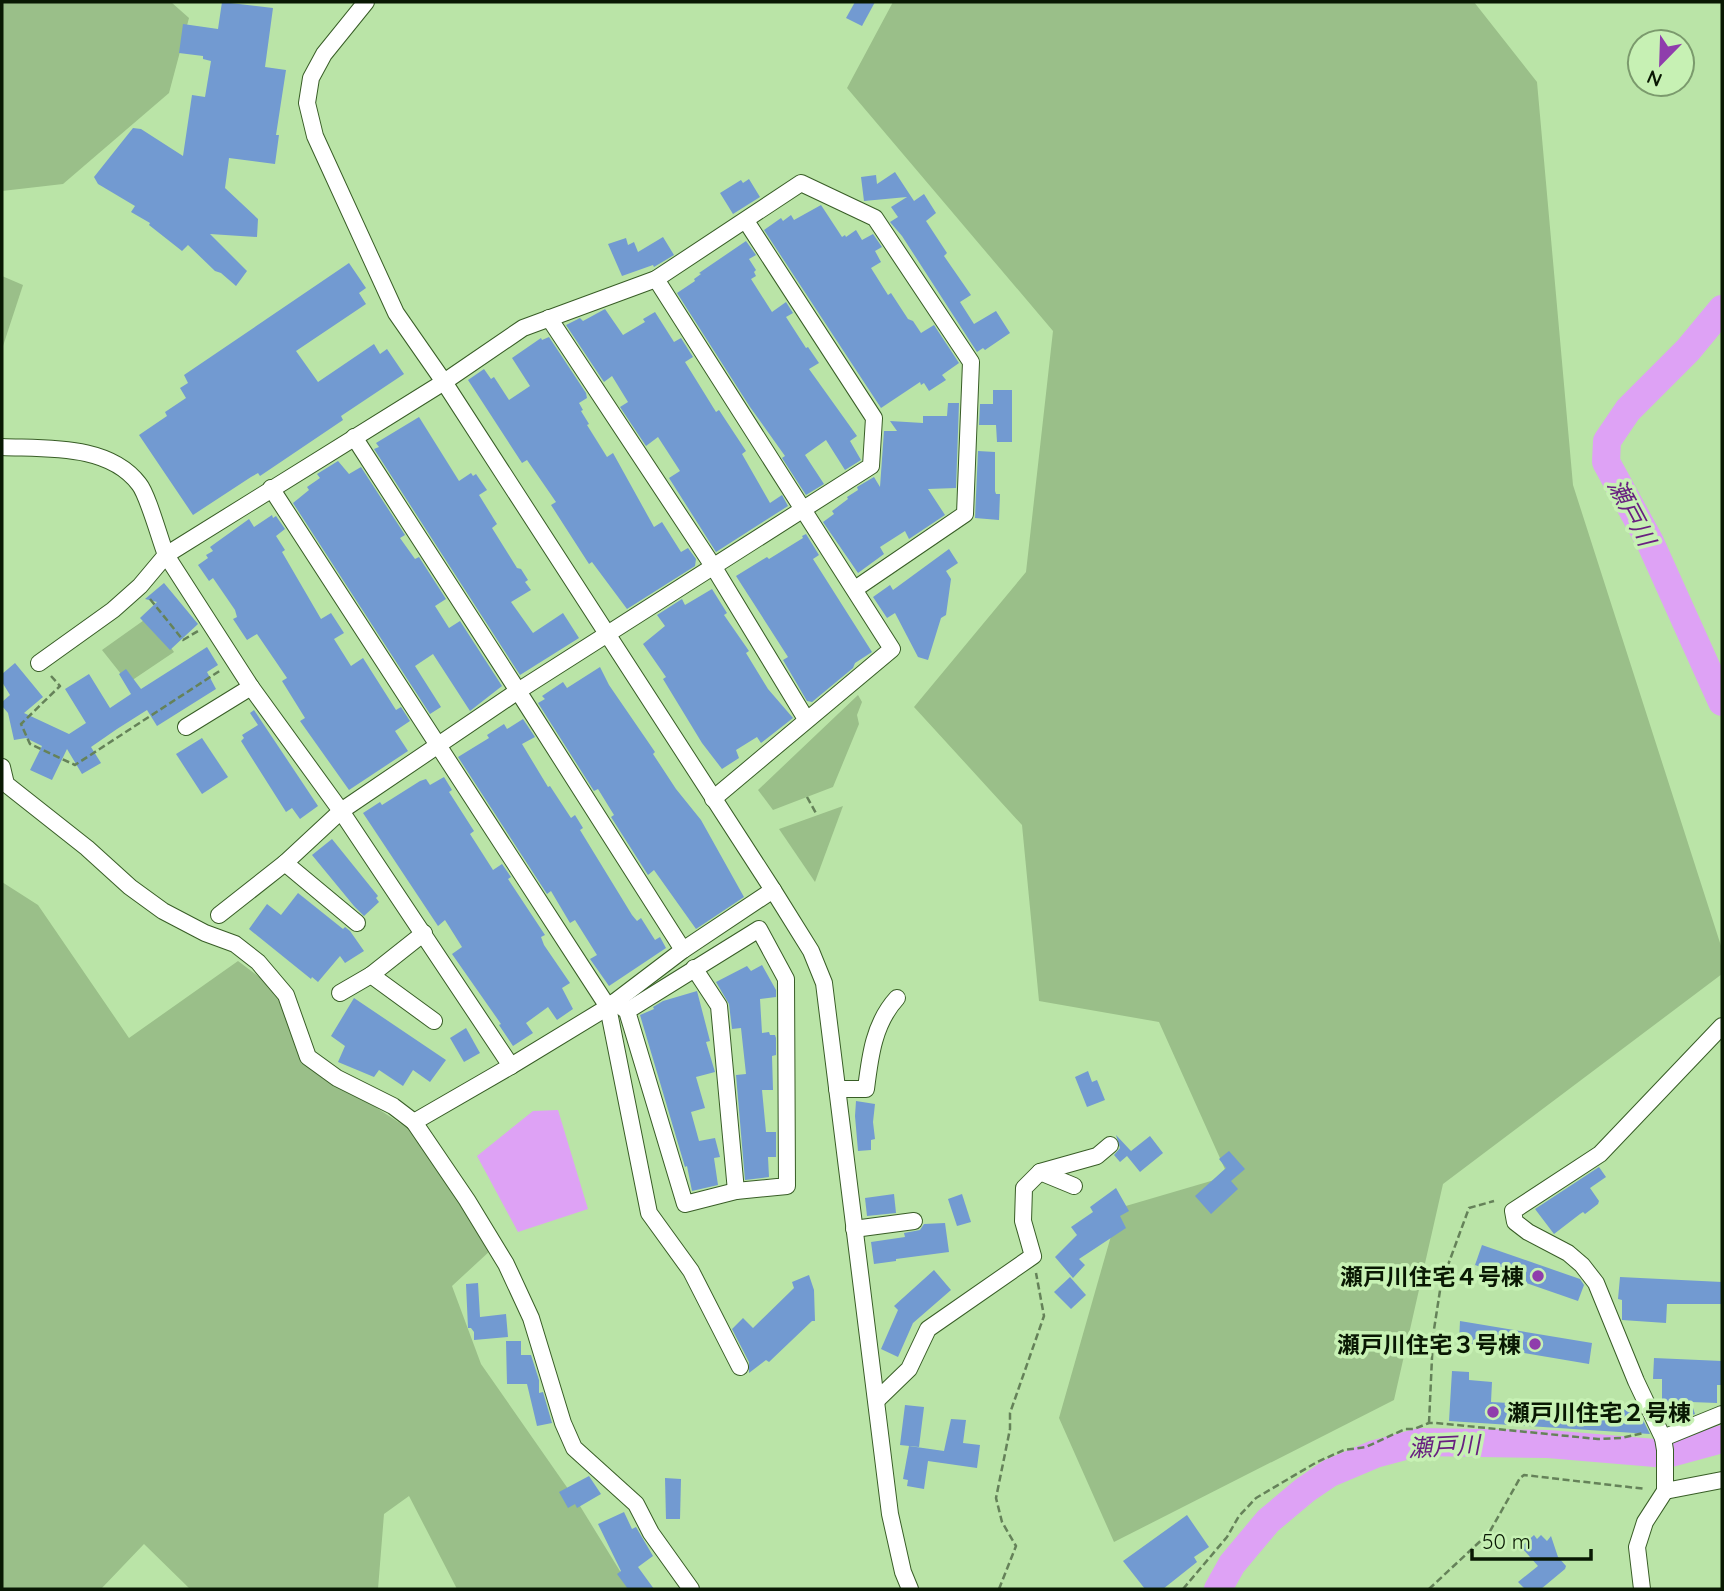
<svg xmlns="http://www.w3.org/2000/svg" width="1724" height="1591" font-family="Quicksand,'Noto Sans JP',sans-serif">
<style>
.green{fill:#9abf89}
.water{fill:#dea2f5}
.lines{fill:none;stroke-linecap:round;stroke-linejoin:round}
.river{stroke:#dea2f5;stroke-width:28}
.building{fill:#729ad1}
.minor-casing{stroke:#385d26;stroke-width:18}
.path{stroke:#658259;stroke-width:2.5;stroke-dasharray:7 3.5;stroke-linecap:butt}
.minor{stroke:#fff;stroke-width:16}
.poi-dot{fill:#8f3dac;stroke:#c7f1b4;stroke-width:2.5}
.labels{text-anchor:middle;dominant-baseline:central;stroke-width:7;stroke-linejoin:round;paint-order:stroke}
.poi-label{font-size:23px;font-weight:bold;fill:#091803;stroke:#c7f1b4;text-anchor:end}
.water-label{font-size:24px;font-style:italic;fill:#682080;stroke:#c7f1b4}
</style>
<rect width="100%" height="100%" fill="#bae4a7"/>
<g class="green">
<polygon points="2,2 171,2 189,18 169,93 63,184 2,191"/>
<polygon points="893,2 1474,2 1537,82 1573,485 1722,949 1722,974 1443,1184 1394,1400 1114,1542 1059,1418 1119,1208 1228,1176 1159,1022 1039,1001 1022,825 914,707 1026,572 1053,331 847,88"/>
<polygon points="2,276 23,285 2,349"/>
<polygon points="154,613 165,639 174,652 131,681 125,679 102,650"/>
<polygon points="858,695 862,702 857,715 859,724 833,787 773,810 758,790"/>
<polygon points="843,806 815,882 779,829"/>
<polygon points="2,882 38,905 129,1038 238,961 282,994 317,1069 432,1144 491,1250 452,1286 481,1364 580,1506 631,1589 457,1589 409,1496 384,1514 378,1589 190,1589 144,1544 101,1589 2,1589"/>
</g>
<polygon class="water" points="558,1110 588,1209 518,1232 477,1156 533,1111"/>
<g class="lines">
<g class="river">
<polyline points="1722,309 1688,350 1628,410 1607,441 1606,462 1650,542 1722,702"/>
<polyline points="1218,1589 1232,1564 1268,1521 1305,1490 1330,1473 1375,1454 1420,1442 1548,1444 1667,1454 1722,1439"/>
</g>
</g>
<g class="building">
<polygon points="222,2 273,8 265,67 286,70 276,135 279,135 275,164 229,158 225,188 258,219 257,237 210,234 247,271 236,286 221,273 215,271 188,245 182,251 149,225 150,223 131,212 135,206 98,184 94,177 133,128 141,129 183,156 192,95 205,97 211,61 203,59 203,56 179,53 183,24 218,29"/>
<polygon points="855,2 875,2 862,26 846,18"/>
<polygon points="895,172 914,201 924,194 936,213 926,221 947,253 944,256 971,295 960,302 974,324 996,311 1010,333 985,350 983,348 977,352 902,236 890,222 898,217 891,207 907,197 864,201 861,177 876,175 877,184"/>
<polygon points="749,179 760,197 733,214 720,193 741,180 743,183"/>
<polygon points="821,205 842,237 845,235 846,237 856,230 862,240 873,234 882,247 875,251 881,262 871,268 888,295 891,293 908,319 913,321 921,333 934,325 959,363 942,375 946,380 929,391 924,383 921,385 920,382 881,408 764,230 781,218 783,221 791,215 794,220"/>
<polygon points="663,237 674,255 654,267 653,265 622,276 608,244 626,238 628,245 634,242 638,252"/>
<polygon points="746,241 756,255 749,259 756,270 754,272 756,276 751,279 772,312 786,302 793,313 786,317 806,348 808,347 819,363 809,369 857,436 850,441 861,460 845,470 826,440 805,455 824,484 806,495 782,458 785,456 750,407 677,293 695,281 694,279 701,274 699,273"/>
<polygon points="349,263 366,288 359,293 366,304 296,351 318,382 374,344 380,354 387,349 404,374 341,416 343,420 260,476 258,473 251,477 193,515 139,435 167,416 165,412 186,398 180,388 188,383 184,375"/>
<polygon points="605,309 623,335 645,322 643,319 655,312 674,342 681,338 693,357 685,362 716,412 719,410 746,451 742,454 770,503 782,495 788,506 716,552 669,478 680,471 658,437 646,446 620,407 628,402 612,376 604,382 566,325 580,318 583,321"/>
<polygon points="549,337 586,393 587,398 579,403 583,410 581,411 589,424 587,425 607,457 613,453 654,527 662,522 681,552 688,548 696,559 695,566 627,609 592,562 589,564 551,505 556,502 527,460 522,463 468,380 484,369 491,379 494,377 509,400 530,386 512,358 541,338 542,340"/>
<polygon points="993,390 1012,390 1012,442 997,442 996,425 979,425 980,404 993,404"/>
<polygon points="948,403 959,403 956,488 928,489 945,515 909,539 905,531 880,547 884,554 858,573 823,522 834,514 832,511 848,499 847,497 858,490 857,487 874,477 880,487 884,431 897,431 890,421 923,423 923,416 947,416"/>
<polygon points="419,417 459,481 471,473 473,476 476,474 487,490 479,495 497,524 492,528 517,568 521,569 528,580 525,582 531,590 511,602 533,633 563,613 579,638 520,675 374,449 379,447 376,443"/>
<polygon points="978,451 995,452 995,491 996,494 1000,494 999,520 975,518"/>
<polygon points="338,461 349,474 361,467 405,535 400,538 415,559 419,557 446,599 435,606 449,628 460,621 502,686 470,711 433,654 415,666 441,707 430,714 293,503 309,490 307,487 320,478 317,474"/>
<polygon points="272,515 273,518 276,516 285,529 276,536 285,550 282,552 321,619 331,613 344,633 334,639 351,666 363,658 396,710 401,707 410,721 395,731 408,751 349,790 300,721 305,718 282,681 287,678 257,634 247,640 233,619 237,617 235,610 213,578 209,581 198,565 208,558 206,555 213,551 210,547 249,519 254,527"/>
<polygon points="806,534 819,555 813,559 872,652 855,663 853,668 812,702 807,701 783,660 788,657 736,576 767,557 769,559 803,538 802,536"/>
<polygon points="949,549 958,563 946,571 951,579 946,615 941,618 928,660 918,657 895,613 887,618 873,597 890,585 893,590"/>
<polygon points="164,583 198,624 170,650 140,618 157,602 145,599"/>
<polygon points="712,589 727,613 724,615 749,651 746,653 768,689 793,718 761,743 757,737 736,750 739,758 722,769 702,743 663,679 666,677 643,644 665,626 657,615 682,599 685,605"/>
<polygon points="207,647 218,665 207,672 216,689 157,726 147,710 117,729 91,747 101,763 82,774 67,749 52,780 30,770 42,746 26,738 14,740 8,713 2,706 2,702 10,695 2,682 2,674 15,663 43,697 24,713 69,734 86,723 65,689 89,674 110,708 131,694 119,674 126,669 141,689"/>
<polygon points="600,667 609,685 655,752 653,754 676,789 701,820 744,897 696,929 654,870 648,875 611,817 614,815 598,789 594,791 538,703 545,699 542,696 563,682 567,688"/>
<polygon points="254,710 318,806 300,819 292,808 286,812 241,741 244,738 242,735 258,725 250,713"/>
<polygon points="523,719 535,737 522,744 548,787 550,786 571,818 575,815 583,828 580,830 632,915 637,921 641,918 655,940 660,937 666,948 609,986 590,959 597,955 575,920 570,923 551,891 547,894 458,757 489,738 487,735 504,724 507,729"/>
<polygon points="202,738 228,777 202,794 176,754"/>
<polygon points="444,777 452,790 449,792 474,831 470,834 493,870 502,864 511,877 508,879 545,935 541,937 544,945 570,983 562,988 573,1009 557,1020 548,1007 526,1023 533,1033 513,1046 499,1025 501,1024 452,954 462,947 445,920 438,926 363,813 380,802 382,805 420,781 426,779 430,785"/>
<polygon points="332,839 378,896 376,898 379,902 364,916 354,906 312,855"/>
<polygon points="298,893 343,929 345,927 350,931 364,951 345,963 340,956 318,982 312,977 311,979 249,929 267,904 281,915"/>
<polygon points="762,965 776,990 776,997 760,999 762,1033 769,1032 770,1035 775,1035 776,1038 776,1055 772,1056 773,1090 762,1090 766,1132 776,1132 776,1157 768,1157 769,1177 745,1180 736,1075 746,1074 741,1028 732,1029 729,1004 716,982 747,966 751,971"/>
<polygon points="697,991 710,1041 706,1042 715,1072 696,1077 705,1108 691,1112 699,1141 715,1138 720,1157 714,1158 718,1185 692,1191 687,1166 685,1167 640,1015 654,1009 653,1007 663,1001"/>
<polygon points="354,998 446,1060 430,1082 413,1070 403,1086 379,1070 374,1077 338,1062 345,1046 331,1036"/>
<polygon points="466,1028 480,1053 464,1062 450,1038"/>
<polygon points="1088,1071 1092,1082 1097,1080 1105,1100 1087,1107 1075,1077"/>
<polygon points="856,1101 875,1104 873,1122 875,1139 871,1140 871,1150 858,1151 855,1116"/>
<polygon points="1116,1135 1131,1151 1150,1136 1163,1153 1140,1172 1127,1156 1120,1162 1114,1155 1120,1148"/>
<polygon points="1229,1151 1245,1169 1231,1181 1238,1189 1211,1214 1195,1196 1226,1168 1219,1159"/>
<polygon points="1599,1167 1606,1177 1590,1188 1599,1201 1598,1204 1585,1214 1583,1212 1580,1214 1554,1234 1535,1209"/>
<polygon points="1116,1188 1129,1211 1120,1216 1126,1228 1079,1259 1085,1265 1073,1278 1055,1257 1077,1235 1071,1227 1093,1212 1090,1207"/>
<polygon points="894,1194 896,1213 867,1216 865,1198"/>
<polygon points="962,1194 971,1222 957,1226 948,1199"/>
<polygon points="945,1223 949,1252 896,1259 896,1261 874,1264 871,1242 905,1237 904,1233 920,1230 924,1224"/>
<polygon points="1482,1245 1580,1279 1584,1285 1578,1301 1475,1265"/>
<polygon points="934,1270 951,1290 913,1323 898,1357 881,1349 898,1310 894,1306"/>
<polygon points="809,1275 814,1290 815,1321 812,1321 769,1362 766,1360 749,1373 749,1362 732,1329 743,1318 753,1328 794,1288 792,1282"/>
<polygon points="1070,1277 1086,1295 1071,1309 1054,1292"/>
<polygon points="1620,1277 1722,1282 1722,1304 1667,1304 1666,1323 1622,1320 1622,1300 1618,1299"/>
<polygon points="478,1283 480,1317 506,1314 508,1337 474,1340 474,1332 471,1328 468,1328 466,1284"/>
<polygon points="1460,1321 1592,1343 1589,1364 1459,1342"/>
<polygon points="506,1341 521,1341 521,1355 531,1355 539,1380 539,1393 543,1392 552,1423 537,1426 527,1384 507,1384"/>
<polygon points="1654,1358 1722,1361 1722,1385 1717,1385 1717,1403 1691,1402 1695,1414 1684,1418 1676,1402 1662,1401 1662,1379 1653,1379"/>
<polygon points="1452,1371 1469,1372 1469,1380 1492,1382 1491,1402 1638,1410 1650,1434 1449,1421"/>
<polygon points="905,1405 924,1407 919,1447 900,1445"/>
<polygon points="951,1419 966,1420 963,1443 980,1445 977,1468 928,1461 924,1489 907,1486 908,1480 903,1479 909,1446 944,1451"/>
<polygon points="589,1476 601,1494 577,1508 575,1504 568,1508 559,1492"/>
<polygon points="665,1478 681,1479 680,1519 666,1519"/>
<polygon points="624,1512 632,1529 636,1527 653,1556 638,1567 654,1589 628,1589 617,1574 621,1571 598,1524"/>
<polygon points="1187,1515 1209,1547 1194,1557 1197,1562 1163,1589 1145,1589 1123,1561"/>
<polygon points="1534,1535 1537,1539 1541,1535 1547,1541 1551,1536 1558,1557 1566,1566 1565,1569 1541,1589 1525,1589 1518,1582 1538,1566 1521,1547"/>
</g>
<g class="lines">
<g class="minor-casing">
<g id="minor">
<polyline points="366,2 324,54 311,78 307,103 315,136 396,313 444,382 773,890 811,951 824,983 890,1514 903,1572 910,1589"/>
<polyline points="656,279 892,649 713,799"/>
<polyline points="549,318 713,566 806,719"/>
<polyline points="354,437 518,691 683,950"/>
<path d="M2 447C47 449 109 444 139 484 148 495 160 540 166 555L140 586 113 610 39 663"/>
<polyline points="271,488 608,1007 649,1213 691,1271 740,1367"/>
<polyline points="186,727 251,687"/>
<polyline points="2,767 6,784 87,848 130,887 163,911 205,933 235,944 258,962 286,995 308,1057 337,1078 393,1106 414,1122"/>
<polyline points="285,863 357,923"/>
<polyline points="219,915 285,863 341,811 518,691 871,466 874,418 746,221"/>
<polyline points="694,968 719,1006 736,1191"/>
<polyline points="371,975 434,1021"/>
<polyline points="340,993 371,975 424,933"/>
<polyline points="615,1002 627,1011 685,1204 736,1191 787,1186 786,979 759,929 627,1011"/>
<polyline points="511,1066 341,811 251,687 166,555 444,382 523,328 656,279 801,183 875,218 971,362 965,514 855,589"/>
<path d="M837 1089H866C870 1056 874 1023 897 998"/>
<polyline points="1040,1172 1074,1186"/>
<polyline points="854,1229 914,1221"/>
<polyline points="877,1400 909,1369 928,1329 1033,1256 1023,1221 1024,1188 1040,1172 1097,1156 1110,1145"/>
<polyline points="1663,1438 1722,1414"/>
<polyline points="1665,1491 1722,1480"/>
<polyline points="691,1589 651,1533 636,1504 574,1448 563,1423 531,1318 506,1264 467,1200 414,1122 511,1066 608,1007 683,950 773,890"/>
<polyline points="1642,1589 1637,1547 1645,1522 1665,1491 1665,1450 1663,1438 1636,1381 1596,1283 1582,1265 1568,1253 1528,1232 1515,1222 1513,1211 1600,1154 1722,1026"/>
</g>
</g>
<g class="path">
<polyline points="150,599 183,640 198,631"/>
<polyline points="51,676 60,686 21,724 30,744 75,765 221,670"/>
<polyline points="807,797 817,815"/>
<polyline points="1429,1423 1433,1336 1441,1284 1469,1208 1494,1201"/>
<polyline points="999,1589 1016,1546 1002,1522 996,1498 1010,1429 1010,1413 1044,1316 1036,1273"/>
<polyline points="1183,1589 1227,1537 1239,1516 1256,1498 1317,1462 1344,1450 1366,1447 1405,1429 1414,1429 1429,1423 1436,1423 1598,1439 1621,1438 1644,1433"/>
<polyline points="1429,1589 1489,1533 1520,1478 1524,1475 1646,1489"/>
</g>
<use href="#minor" class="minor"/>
</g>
<g class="poi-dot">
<circle cx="1538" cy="1276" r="7"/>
<circle cx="1535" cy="1344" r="7"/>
<circle cx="1493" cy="1412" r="7"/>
</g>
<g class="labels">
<g class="poi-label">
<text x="1524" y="1276">瀬戸川住宅４号棟</text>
<text x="1521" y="1344">瀬戸川住宅３号棟</text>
<text x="1507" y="1412" text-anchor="start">瀬戸川住宅２号棟</text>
</g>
<g class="water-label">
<text transform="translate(1632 512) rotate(62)">瀬戸川</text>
<text transform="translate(1444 1446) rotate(-3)">瀬戸川</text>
</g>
</g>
<rect width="1724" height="1591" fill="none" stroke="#091803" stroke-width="7"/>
<g transform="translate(1661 63) rotate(203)"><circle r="33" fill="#c7f1b4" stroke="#7b9a6d" stroke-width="2"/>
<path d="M0-5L12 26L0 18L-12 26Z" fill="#8f3dac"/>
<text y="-10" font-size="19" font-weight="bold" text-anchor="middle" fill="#091803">N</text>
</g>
<path d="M1472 1549v10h119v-10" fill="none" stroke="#091803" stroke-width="3.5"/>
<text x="1482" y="1549" font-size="21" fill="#091803" stroke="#c7f1b4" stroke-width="5" paint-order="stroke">50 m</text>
</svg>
